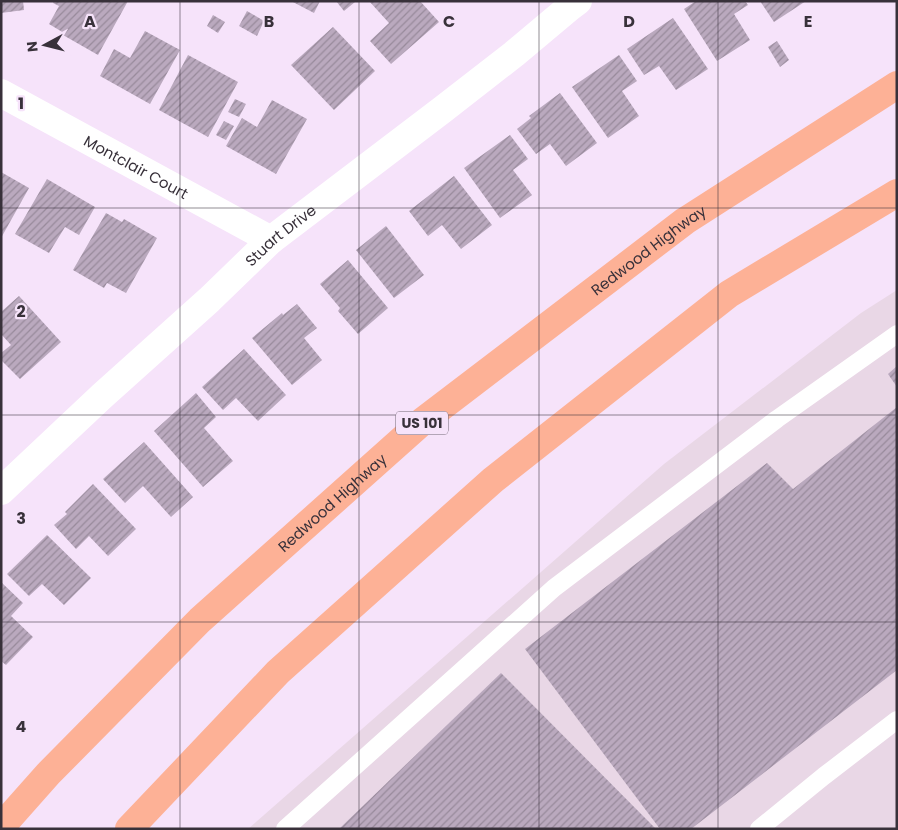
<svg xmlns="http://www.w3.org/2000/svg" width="898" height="830" font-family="Poppins,sans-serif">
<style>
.commercial{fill:#e9d7e6}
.building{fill:url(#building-hatch)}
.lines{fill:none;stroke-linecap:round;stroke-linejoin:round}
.service{stroke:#fff;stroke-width:18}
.minor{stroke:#fff;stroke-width:28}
.motorway{stroke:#fdb196;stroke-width:28}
.grid{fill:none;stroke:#38313a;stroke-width:1;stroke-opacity:0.55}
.labels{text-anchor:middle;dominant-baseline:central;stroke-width:4.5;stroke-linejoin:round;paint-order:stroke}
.shield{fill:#f6e3fa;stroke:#716674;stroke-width:1}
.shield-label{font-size:14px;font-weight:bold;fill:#38313a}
.street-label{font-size:15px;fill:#38313a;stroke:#f6e3fa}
.grid-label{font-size:16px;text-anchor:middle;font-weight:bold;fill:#38313a;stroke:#f6e3fa;stroke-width:4.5;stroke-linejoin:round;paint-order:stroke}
</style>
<defs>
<pattern id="building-hatch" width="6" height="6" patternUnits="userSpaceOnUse" patternTransform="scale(1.25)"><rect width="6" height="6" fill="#baa9be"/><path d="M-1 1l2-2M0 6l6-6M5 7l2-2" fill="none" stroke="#988a9b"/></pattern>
</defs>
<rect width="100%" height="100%" fill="#f6e3fa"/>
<polygon class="commercial" points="897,290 897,829 248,829 664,464 861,313"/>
<g class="building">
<polygon points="1,1 23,1 24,10 1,13"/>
<polygon points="54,1 128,1 98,55 63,35 64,33 49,24 59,6 53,3"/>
<polygon points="291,1 320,1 314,13"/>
<polygon points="336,1 354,1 355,2 344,11"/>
<polygon points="369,1 420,1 439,22 391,64 370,41 389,23"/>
<polygon points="696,1 745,1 748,5 734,14 750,40 717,61 684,9"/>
<polygon points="760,1 806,1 774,22"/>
<polygon points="247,11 264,21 257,36 239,26"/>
<polygon points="213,15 225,22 218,33 207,26"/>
<polygon points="673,18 708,69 676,90 659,66 644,75 627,49"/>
<polygon points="333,27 375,71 334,110 291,65"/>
<polygon points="145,31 180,50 150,104 100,76 114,49 130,58"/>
<polygon points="777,41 789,60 780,67 768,47"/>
<polygon points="188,55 238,82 208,137 159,110"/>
<polygon points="619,55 637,81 622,91 639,116 608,138 572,87"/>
<polygon points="560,93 597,143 566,166 550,144 536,154 517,129 531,118 529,116"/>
<polygon points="235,99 246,104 239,117 228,112"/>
<polygon points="272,100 307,119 276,174 226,146 242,118 257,127"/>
<polygon points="224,121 234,126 226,140 216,135"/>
<polygon points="510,135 528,159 513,170 532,195 500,218 464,168"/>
<polygon points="1,172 29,188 1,238"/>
<polygon points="454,176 492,225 461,249 442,225 428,236 409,211"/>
<polygon points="47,179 95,207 79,235 65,227 49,253 15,234"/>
<polygon points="106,213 122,222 124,219 157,238 126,293 107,283 104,288 73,270"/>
<polygon points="386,226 424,275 394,298 356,250"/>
<polygon points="348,260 388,308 358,334 338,311 340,308 320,284"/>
<polygon points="19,296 61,342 20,379 1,360 1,353 11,345 1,334 1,312"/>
<polygon points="297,304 317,328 304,338 322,360 292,385 252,338 282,313 283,315"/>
<polygon points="244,349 286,395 258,421 236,398 223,410 202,387"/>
<polygon points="897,366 897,387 888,374"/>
<polygon points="196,393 216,417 204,428 233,461 203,487 154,431"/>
<polygon points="897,407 897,670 691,829 660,829 525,649 767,463 793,489"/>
<polygon points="144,442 193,497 171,517 143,486 125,503 103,479"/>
<polygon points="93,484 136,529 108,556 89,536 76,549 54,525 67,514 65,512"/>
<polygon points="47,535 91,578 64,605 42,584 29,596 7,574"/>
<polygon points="1,582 23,603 11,616 33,637 6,665 1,661"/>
<polygon points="501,673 656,829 339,829"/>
</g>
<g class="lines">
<g class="service">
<polyline points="285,829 554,588 777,419 897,334"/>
<polyline points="759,829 824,776 897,720"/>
</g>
<g class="minor">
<path id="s1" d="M1 93 271 240"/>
<path id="s2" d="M1 491 102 396 209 300 271 240 442 110 514 54 570 7 578 1"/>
</g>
<g class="motorway">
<path id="s3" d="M1 827 48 774 200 620 423 421 685 221 897 85"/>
<polyline points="129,829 278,672 493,480 729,294 897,193"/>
</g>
</g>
<path class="grid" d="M180 1V829M359 1V829M539 1V829M718 1V829M1 208H897M1 415H897M1 622H897"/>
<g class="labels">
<rect class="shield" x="396" y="411.5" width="52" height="23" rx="4"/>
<g class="shield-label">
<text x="422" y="423">US 101</text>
</g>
<g class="street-label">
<text stroke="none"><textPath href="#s1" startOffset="154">Montclair Court</textPath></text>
<text stroke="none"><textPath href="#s2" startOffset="379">Stuart Drive</textPath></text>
<text stroke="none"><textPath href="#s3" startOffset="869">Redwood Highway</textPath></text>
<text stroke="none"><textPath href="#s3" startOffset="464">Redwood Highway</textPath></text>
</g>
</g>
<g class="grid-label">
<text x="90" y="27">A</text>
<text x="269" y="27">B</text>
<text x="449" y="27">C</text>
<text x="629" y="27">D</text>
<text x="808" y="27">E</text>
<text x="21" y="109">1</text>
<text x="21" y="317">2</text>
<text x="21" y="524">3</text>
<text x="21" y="732">4</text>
</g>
<rect width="898" height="830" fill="none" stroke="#38313a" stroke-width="5"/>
<g transform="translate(45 45) rotate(263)" stroke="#f6e3fa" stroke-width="4" paint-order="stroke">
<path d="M0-4L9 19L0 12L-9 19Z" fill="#38313a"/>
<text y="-8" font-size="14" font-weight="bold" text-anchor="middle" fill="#38313a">N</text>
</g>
</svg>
